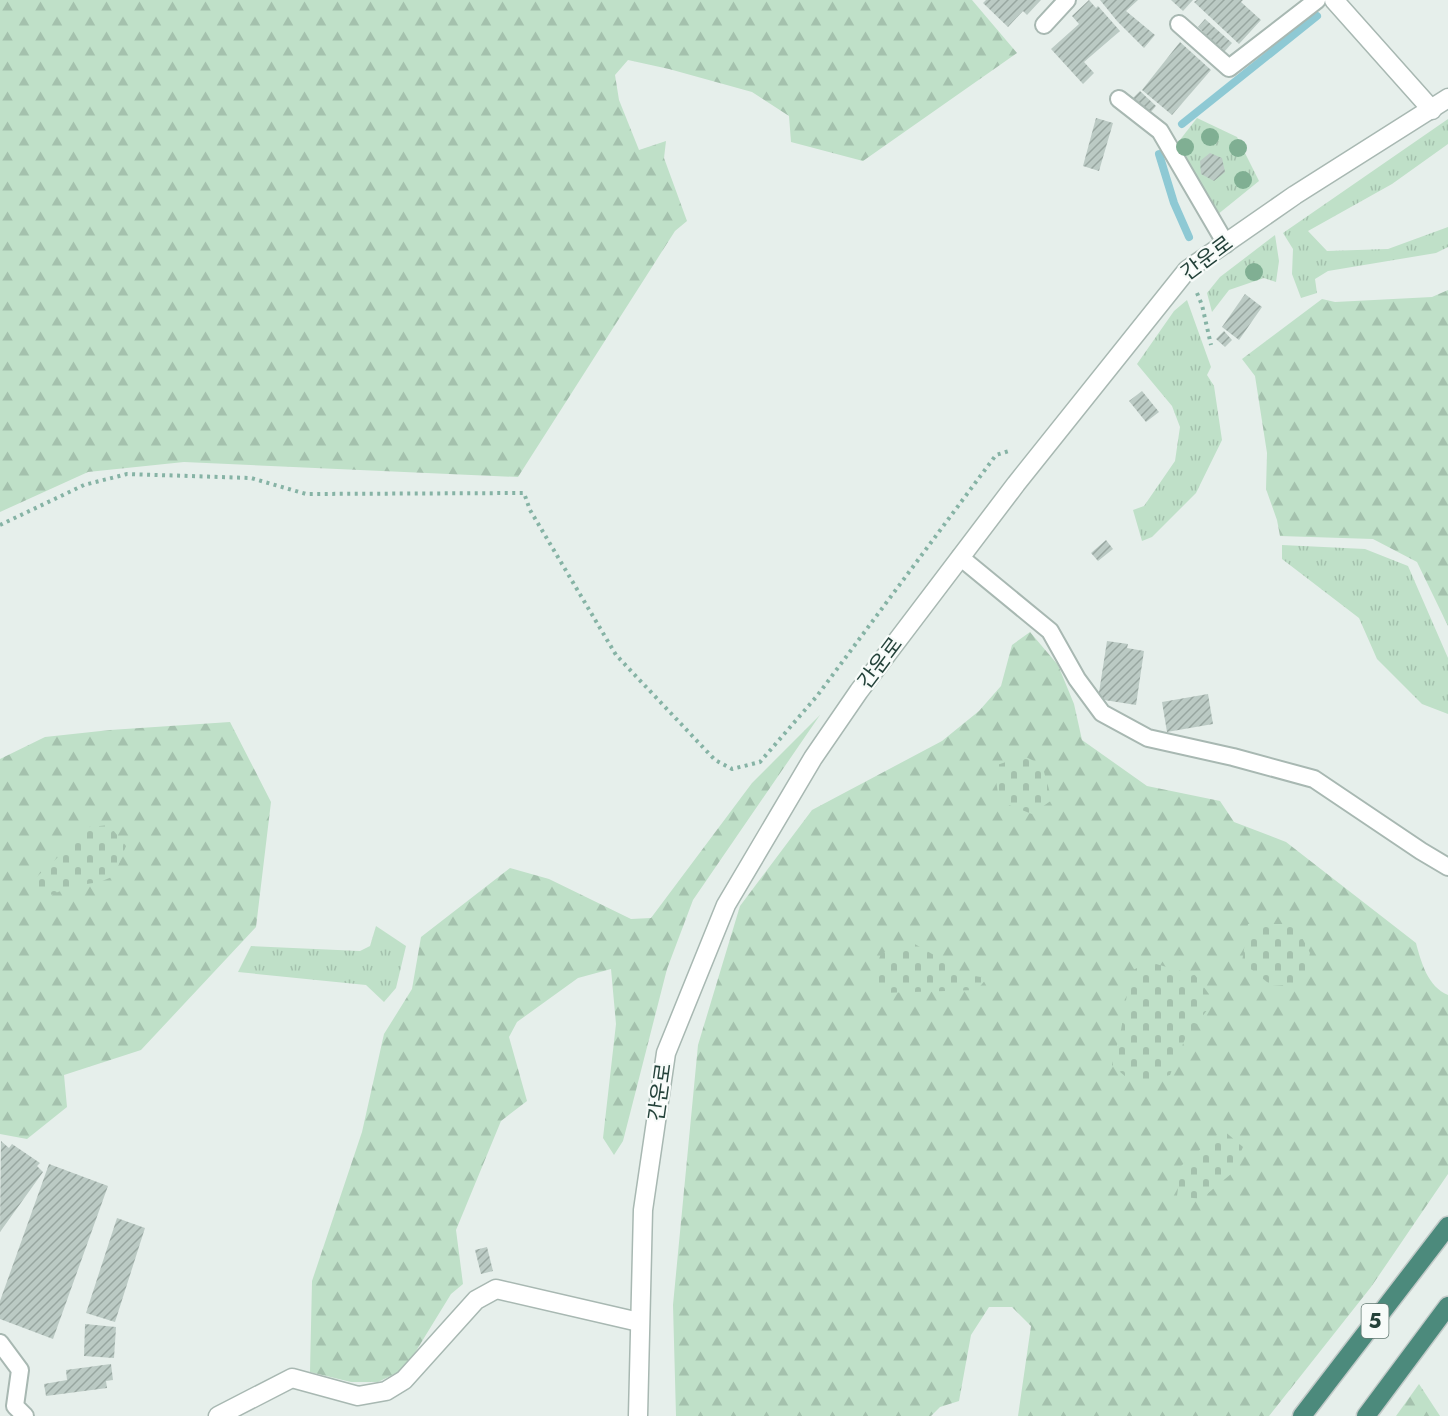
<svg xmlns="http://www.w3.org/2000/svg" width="1448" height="1416" font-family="Jost,'Noto Sans KR',sans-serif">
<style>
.grass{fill:url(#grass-tufts)}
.forest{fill:url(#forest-firs)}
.cemetery{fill:url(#cemetery-stones)}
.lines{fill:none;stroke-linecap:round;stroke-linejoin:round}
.stream{stroke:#8ec9d4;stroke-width:8}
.building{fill:url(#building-hatch)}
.service-casing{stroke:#a8b8b2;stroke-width:20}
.minor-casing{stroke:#a8b8b2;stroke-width:21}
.tertiary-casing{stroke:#a8b8b2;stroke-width:21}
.trunk-casing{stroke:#c2cac8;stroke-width:21}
.path{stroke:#86b3a5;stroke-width:4;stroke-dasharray:3 4.5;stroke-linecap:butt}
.service{stroke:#fff;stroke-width:16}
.minor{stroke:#fff;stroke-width:18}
.tertiary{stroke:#fff;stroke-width:18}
.trunk{stroke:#4c8a7c;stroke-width:18}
.tree{fill:#80af93}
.labels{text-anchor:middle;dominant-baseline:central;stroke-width:4.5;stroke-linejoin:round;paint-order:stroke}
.shield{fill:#f7fbf9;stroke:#637a73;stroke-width:1.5}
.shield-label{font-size:20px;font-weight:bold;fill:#24423a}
.street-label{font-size:21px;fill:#24423a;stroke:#f7fbf9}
</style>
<defs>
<pattern id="grass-tufts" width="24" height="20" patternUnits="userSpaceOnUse" patternTransform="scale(1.5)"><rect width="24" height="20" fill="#bfe0c8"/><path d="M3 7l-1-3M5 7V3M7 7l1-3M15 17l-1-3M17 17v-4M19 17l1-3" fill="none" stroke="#a4c1ad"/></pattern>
<pattern id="forest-firs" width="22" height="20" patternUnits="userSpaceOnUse" patternTransform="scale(1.5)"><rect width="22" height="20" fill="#bfe0c8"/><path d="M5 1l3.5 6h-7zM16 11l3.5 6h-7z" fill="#a4c1ad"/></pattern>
<pattern id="cemetery-stones" width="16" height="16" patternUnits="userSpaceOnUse" patternTransform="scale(1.5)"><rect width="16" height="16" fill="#bfe0c8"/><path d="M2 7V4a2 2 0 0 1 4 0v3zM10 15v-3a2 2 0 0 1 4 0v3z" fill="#a4c1ad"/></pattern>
<pattern id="building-hatch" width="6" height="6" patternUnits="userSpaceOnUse" patternTransform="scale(1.5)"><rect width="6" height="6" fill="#bbcac4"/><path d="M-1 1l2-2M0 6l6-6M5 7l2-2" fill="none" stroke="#98a6a0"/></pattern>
</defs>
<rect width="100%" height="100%" fill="#e6efeb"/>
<g class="grass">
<polygon points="1197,118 1237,137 1259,181 1217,215 1176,145"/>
<polygon points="1448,119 1448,144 1392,184 1308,231 1327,251 1388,249 1448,227 1448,247 1436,253 1328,271 1315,279 1317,293 1301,298 1292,274 1293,249 1283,233"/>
<polygon points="1275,235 1279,261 1276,282 1264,278 1229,290 1212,312 1207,293 1220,277"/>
<polygon points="1187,300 1211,367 1207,375 1214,386 1222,440 1196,493 1152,537 1142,541 1133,510 1144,506 1175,461 1180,427 1172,406 1137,364 1174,311"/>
<polygon points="1282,545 1365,549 1408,566 1448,658 1448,714 1422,704 1377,659 1359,618 1282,559"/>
<polygon points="376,926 406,946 396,988 384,1002 366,985 238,972 251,946 360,951 370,946"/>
</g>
<g class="forest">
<polygon points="0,0 972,0 1017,53 863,161 791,142 789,116 752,92 669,69 628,60 615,75 619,100 639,150 666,141 664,158 687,221 675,231 518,477 184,462 88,472 0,512"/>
<polygon points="1448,290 1448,626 1417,562 1373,539 1280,536 1277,520 1266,489 1267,453 1255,376 1242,359 1322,299 1335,302 1432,297"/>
<path d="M1030 632 1058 665 1074 704 1082 740 1147 786 1220 801 1234 822 1286 842 1416 943C1421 962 1428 987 1448 995V1174L1371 1287 1269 1416H1018L1031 1326 1012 1307H989L971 1335 959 1401 940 1407 931 1416H676L673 1305 698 1045 740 906 812 810 942 741 979 711 1001 686 1012 645Z"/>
<polygon points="820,715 693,900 667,969 623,1141 614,1155 603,1138 616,1024 611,969 578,978 517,1022 509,1037 527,1101 501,1121 456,1230 463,1284 451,1294 405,1369 378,1382 351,1382 310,1372 312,1281 362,1132 384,1034 412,989 421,937 510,868 549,879 631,919 651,918 752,783"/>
<polygon points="230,722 271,802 256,927 141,1050 64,1075 67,1107 27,1139 0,1134 0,759 45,737 110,730"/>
<polygon points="1419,1384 1440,1416 1396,1416"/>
</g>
<g class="cemetery">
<polygon points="1024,756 1042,765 1052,800 1032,814 999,801 994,766"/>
<polygon points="109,825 126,846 114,876 100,882 73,886 38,900 29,884 70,846 81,828"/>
<polygon points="1248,924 1295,924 1310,953 1303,983 1272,986 1242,962"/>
<polygon points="913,943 939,958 956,973 987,978 977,990 880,993 872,982 881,953"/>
<polygon points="1149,962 1195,975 1214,1001 1185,1039 1170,1075 1133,1083 1112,1065 1121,1030 1131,971"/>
<polygon points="1223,1130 1243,1147 1231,1174 1201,1199 1177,1196 1181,1166"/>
</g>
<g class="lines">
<g class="stream">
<polyline points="1182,124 1317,16"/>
<polyline points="1159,154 1174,203 1189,237"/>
</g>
</g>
<g class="building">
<polygon points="986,0 1041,0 1027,15 1023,11 1008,27 983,3"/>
<polygon points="1089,0 1096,8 1098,6 1120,31 1084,62 1094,73 1083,84 1051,49 1079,24 1072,16"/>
<polygon points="1100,0 1138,0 1126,11 1155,35 1144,48 1117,21"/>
<polygon points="1171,0 1193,0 1183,11"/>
<polygon points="1197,0 1243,0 1241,2 1261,20 1239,44 1194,2"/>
<polygon points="1205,19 1232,43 1224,52 1198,27"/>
<polygon points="1180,42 1211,70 1172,115 1142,90"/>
<polygon points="1140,91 1156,106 1150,113 1133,98"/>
<polygon points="1096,118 1113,123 1099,171 1083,166"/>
<polygon points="1210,153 1222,158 1225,172 1214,181 1201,174 1200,161"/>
<polygon points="1245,294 1262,307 1239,340 1222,327"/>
<polygon points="1224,331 1232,340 1225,347 1216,339"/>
<polygon points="1142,391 1159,412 1146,422 1129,401"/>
<polygon points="1106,540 1113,549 1098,561 1091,553"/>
<polygon points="1107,641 1128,644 1127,648 1144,651 1136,705 1098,699"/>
<polygon points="1208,694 1213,724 1167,732 1162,702"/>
<polygon points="1,1141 9,1148 12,1144 40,1163 37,1166 43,1172 0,1232"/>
<polygon points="49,1164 108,1186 53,1339 0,1319 0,1301"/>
<polygon points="117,1218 145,1228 115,1322 86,1313"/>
<polygon points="487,1247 493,1271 481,1274 475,1250"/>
<polygon points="85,1324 116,1327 114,1358 84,1356"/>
<polygon points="111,1364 113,1380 106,1381 107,1388 46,1396 44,1384 67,1380 66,1370"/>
</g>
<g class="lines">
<g class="service-casing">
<g id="service">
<polyline points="1179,24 1229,68 1317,0"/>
<polyline points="1044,25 1067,0"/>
<polyline points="1119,99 1160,131 1226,244"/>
<polyline points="960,557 1050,631 1077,679 1102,713 1148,738 1233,757 1314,779 1421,851 1448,867"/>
<polyline points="0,1343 20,1370 15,1406 25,1416"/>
</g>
</g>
<g class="minor-casing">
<g id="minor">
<polyline points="1334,0 1432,110"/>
<polyline points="218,1416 292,1378 358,1396 386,1391 404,1380 476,1300 496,1289 639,1322"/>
</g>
</g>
<g class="tertiary-casing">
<polyline id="tertiary" points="638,1416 643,1210 666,1053 726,905 813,758 859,691 1016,484 1187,270 1295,195 1448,98"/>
</g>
<g class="trunk-casing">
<g id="trunk">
<polyline points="1302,1416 1448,1226"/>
<polyline points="1366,1416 1448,1306"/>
</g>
</g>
<g class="path">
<polyline points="1197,293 1202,305 1211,345"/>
<polyline points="0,525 84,485 127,474 251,478 306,494 524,493 530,510 616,655 715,760 732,769 760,762 817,696 996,455 1012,450"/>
</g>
<use href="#service" class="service"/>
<use href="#minor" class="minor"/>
<use href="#tertiary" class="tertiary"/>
<use href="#trunk" class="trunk"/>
</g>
<g class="tree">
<circle cx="1210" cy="137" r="9"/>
<circle cx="1185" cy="147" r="9"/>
<circle cx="1238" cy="148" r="9"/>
<circle cx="1243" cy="180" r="9"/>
<circle cx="1254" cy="272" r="9"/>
</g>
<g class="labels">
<rect class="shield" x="1361.5" y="1304" width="27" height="34" rx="4.5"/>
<g class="shield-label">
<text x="1375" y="1321">5</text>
</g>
<g class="street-label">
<text transform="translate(1207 258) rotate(-37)">간운로</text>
<text transform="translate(880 663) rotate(-53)">간운로</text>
<text transform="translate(660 1092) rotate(-82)">간운로</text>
</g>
</g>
</svg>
